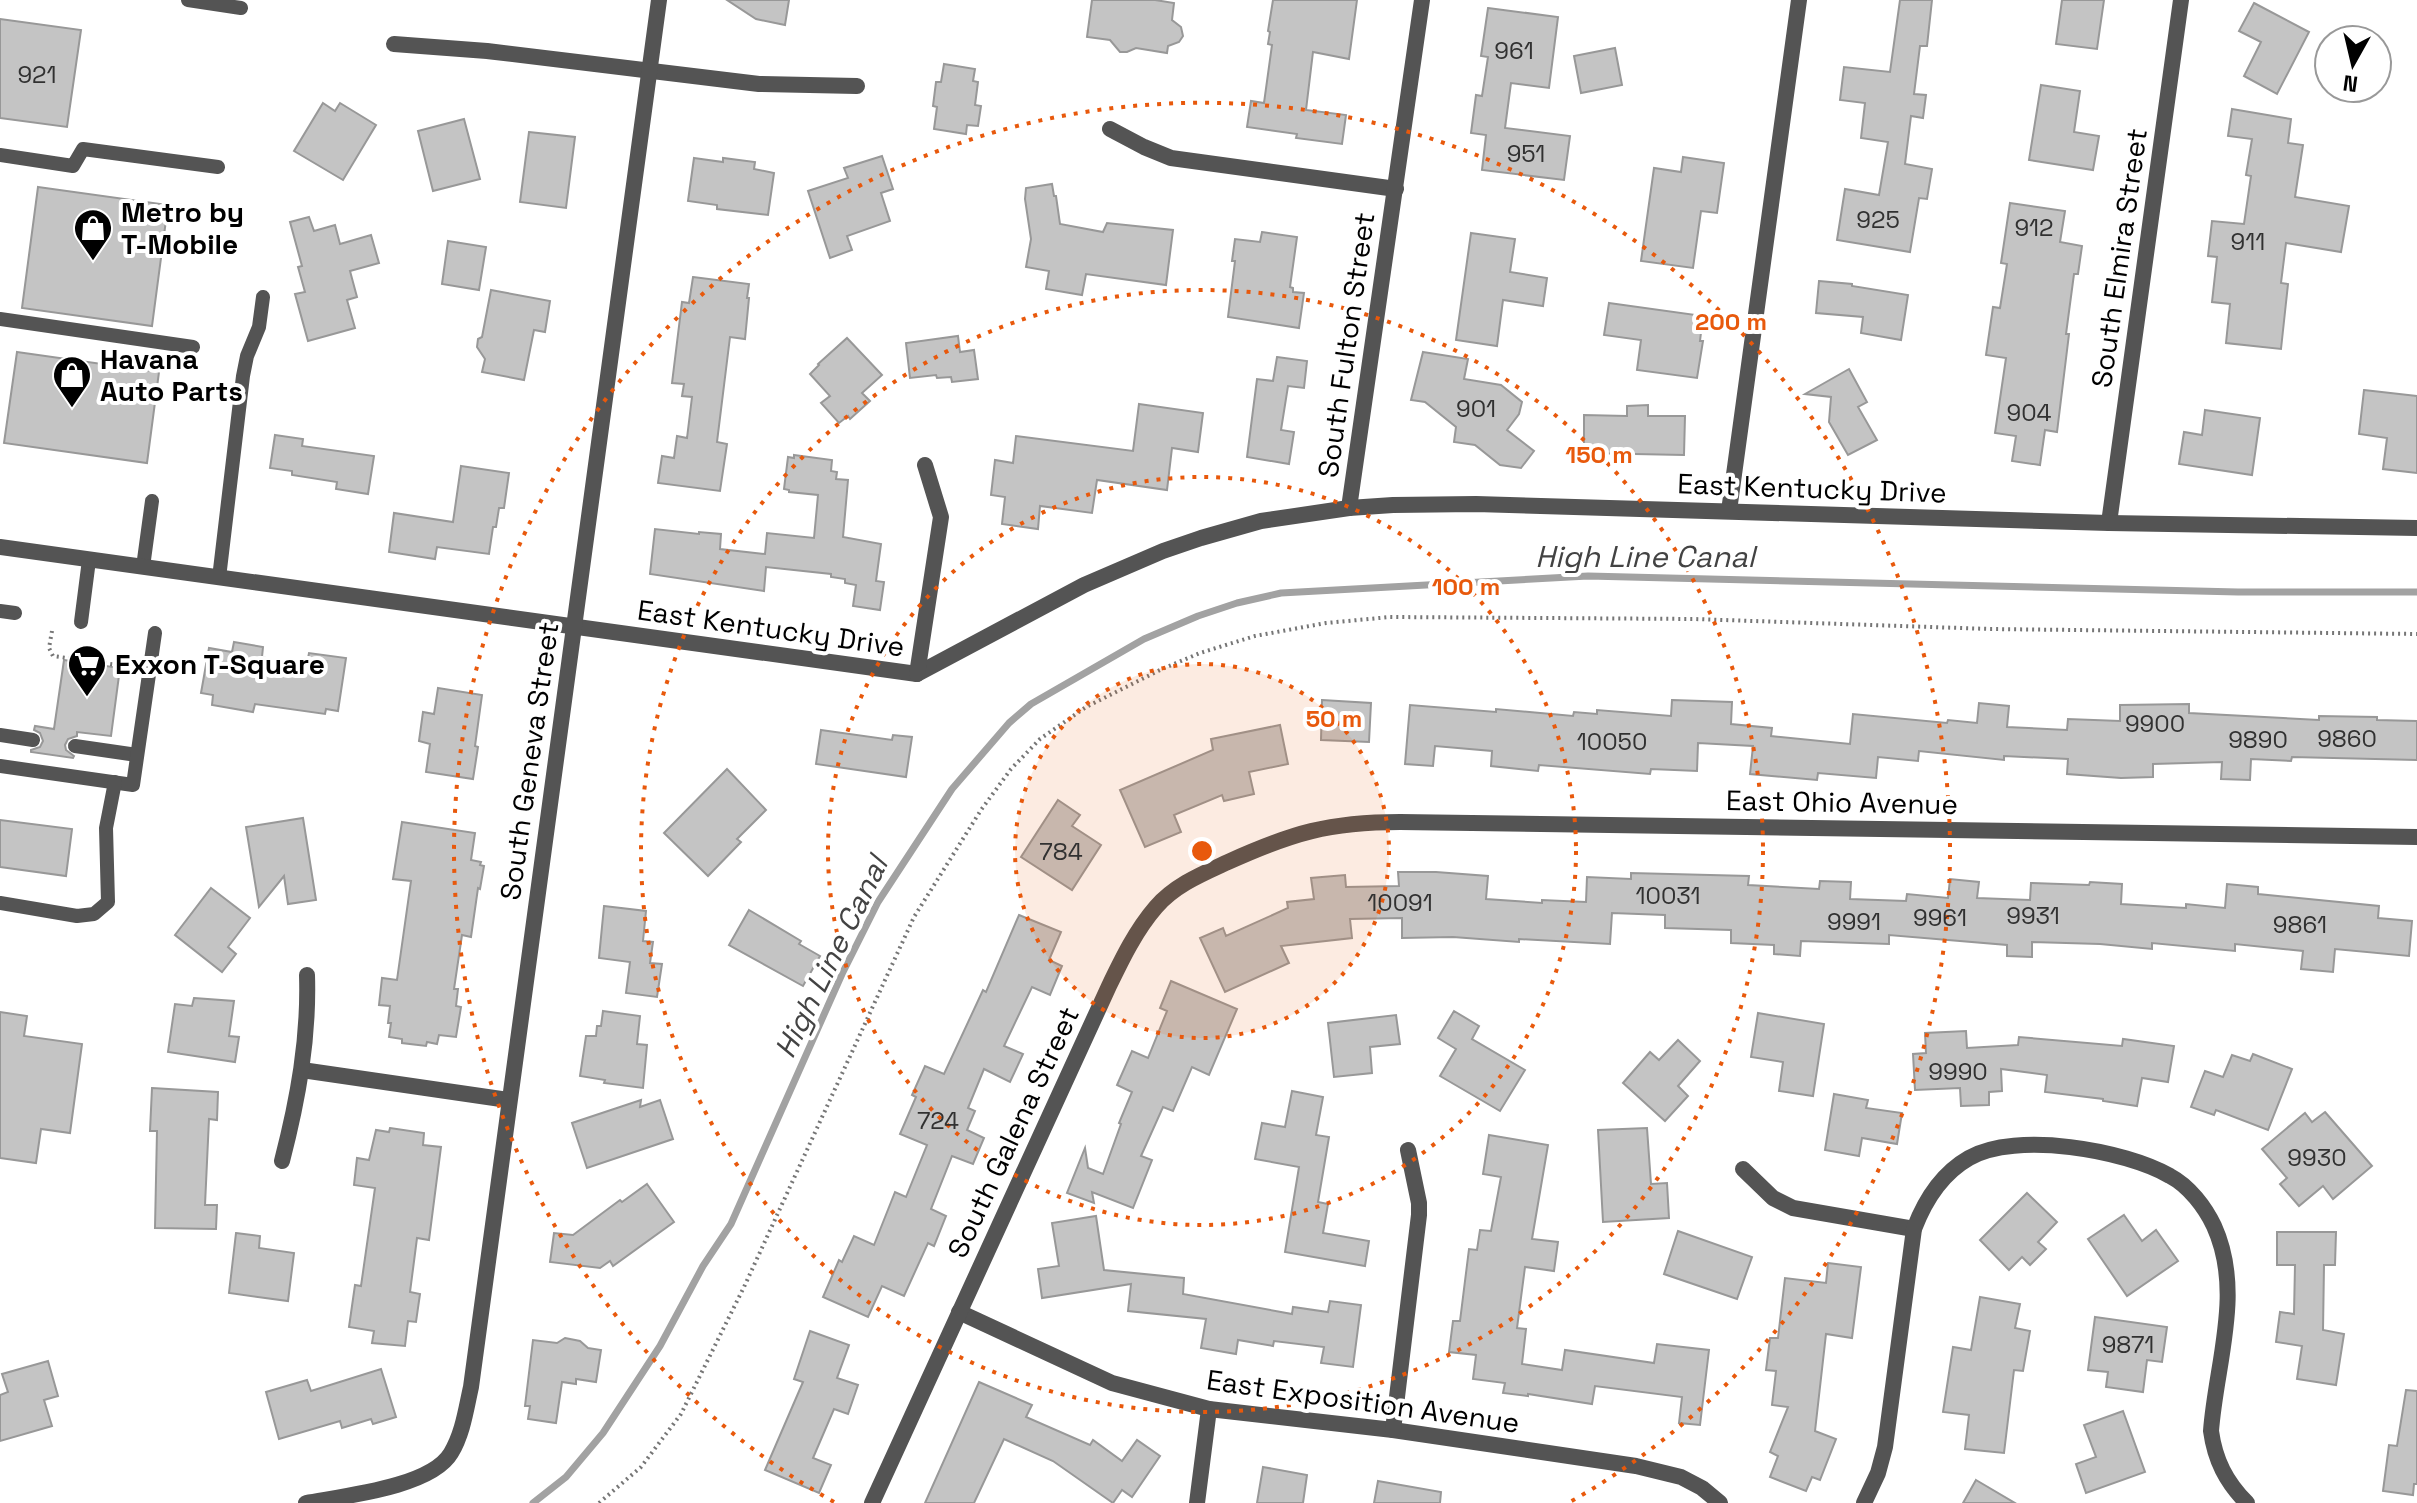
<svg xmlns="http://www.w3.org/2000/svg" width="2417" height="1503" font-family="'Space Grotesk',sans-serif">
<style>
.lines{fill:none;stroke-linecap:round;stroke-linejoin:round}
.stream{stroke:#a2a2a2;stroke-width:7}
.building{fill:#c4c4c4;stroke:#989898;stroke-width:2}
.path{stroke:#767676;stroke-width:4;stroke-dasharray:2 4;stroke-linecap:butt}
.service{stroke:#545454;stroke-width:14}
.minor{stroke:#545454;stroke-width:16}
.ring{fill:none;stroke:#e8590c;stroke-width:4;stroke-dasharray:4 8}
.labels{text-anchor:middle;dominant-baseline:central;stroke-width:8;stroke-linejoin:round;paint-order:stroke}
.number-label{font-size:24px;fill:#313131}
.poi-label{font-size:28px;font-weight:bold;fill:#000;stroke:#fff;text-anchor:start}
.street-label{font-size:28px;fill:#000;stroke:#fff}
.water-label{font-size:30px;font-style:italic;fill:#434343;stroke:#fff}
.centre{fill:#e8590c;stroke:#fff;stroke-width:4}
.ring-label{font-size:24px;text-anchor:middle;font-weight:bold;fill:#e8590c;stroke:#fff;stroke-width:8;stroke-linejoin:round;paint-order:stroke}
</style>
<rect width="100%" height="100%" fill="#fff"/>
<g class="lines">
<polyline class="stream" points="533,1503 566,1477 603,1433 660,1346 703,1266 731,1224 842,974 878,902 952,789 1009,723 1031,704 1144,639 1198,616 1237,603 1281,593 1588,576 2238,592 2417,592"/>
</g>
<g class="building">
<polygon points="727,0 789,0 785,25 756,19"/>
<polygon points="1092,0 1155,0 1174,3 1172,20 1181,27 1183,36 1179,42 1168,46 1167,53 1136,48 1127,52 1120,52 1110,40 1087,37"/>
<polygon points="1273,0 1357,0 1349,59 1313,52 1306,110 1346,115 1342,144 1296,138 1297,134 1247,127 1251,101 1264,103 1272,45 1268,44 1270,32 1268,31"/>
<polygon points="1900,0 1932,0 1927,46 1920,46 1914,94 1926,95 1923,118 1911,116 1905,164 1932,169 1927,199 1919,198 1910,252 1837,240 1845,189 1879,195 1888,142 1861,138 1865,103 1840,100 1844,67 1890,72"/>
<polygon points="2062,0 2104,0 2097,49 2056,44"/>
<polygon points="2254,3 2309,32 2277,94 2244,76 2261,42 2239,31"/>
<polygon points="1488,8 1558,17 1549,88 1511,83 1505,128 1570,136 1564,180 1482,170 1486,135 1471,133 1476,95 1482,96 1488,57 1481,56"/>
<polygon points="0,19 81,30 67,127 0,118"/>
<polygon points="1615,48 1622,85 1581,93 1574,56"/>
<polygon points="944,64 975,69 973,81 978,82 975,105 981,106 978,126 967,125 966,134 934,129 937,107 933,106 936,82 941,82"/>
<polygon points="2041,85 2080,91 2074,132 2099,136 2093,170 2029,160"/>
<polygon points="323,103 335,111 340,103 376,125 343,180 294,151"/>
<polygon points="2232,109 2291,119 2288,143 2303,145 2295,197 2349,206 2341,252 2286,243 2281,283 2288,284 2281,349 2226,343 2230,304 2212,302 2217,257 2208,256 2212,221 2244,224 2251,176 2246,175 2252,139 2228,136"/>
<polygon points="464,119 480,179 433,191 418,131"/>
<polygon points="529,132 575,137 566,208 520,202"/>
<polygon points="882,156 893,189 881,193 890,221 847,236 852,250 830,258 808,191 848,178 844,168"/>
<polygon points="1683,157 1724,163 1717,213 1701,211 1693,268 1641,261 1654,168 1681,172"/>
<polygon points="694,158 723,162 723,158 755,162 754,169 774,173 768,215 717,209 717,205 688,201"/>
<polygon points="1052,184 1054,196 1056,196 1060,224 1103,232 1107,223 1173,230 1166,285 1086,274 1082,295 1046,289 1049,271 1026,267 1031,239 1025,199 1026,188"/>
<polygon points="38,187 168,205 152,326 22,308"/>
<polygon points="2010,203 2065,211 2060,242 2082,246 2078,274 2074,274 2066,334 2069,334 2057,432 2045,430 2040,465 2012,461 2016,436 1995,433 2006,358 1986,355 1993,307 2000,308 2007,264 2001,263"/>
<polygon points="309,217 314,231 335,225 340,244 371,235 379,263 350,271 357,297 347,300 355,328 308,341 295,294 305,292 298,267 302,266 290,222"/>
<polygon points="1262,232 1297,237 1290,287 1293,288 1293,292 1304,293 1299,328 1228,317 1235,261 1232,261 1235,239 1260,242"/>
<polygon points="1471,233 1515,239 1510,272 1547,278 1543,306 1503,300 1497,346 1456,340"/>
<polygon points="448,241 486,247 479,290 442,284"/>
<polygon points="693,277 749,284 747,298 749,298 745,339 730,337 717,442 727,444 720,491 658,483 662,456 674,458 677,436 687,438 692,397 682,396 684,384 672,383 682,302 689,303"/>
<polygon points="1819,281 1852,284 1852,286 1908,295 1901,340 1861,333 1863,317 1816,313"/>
<polygon points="491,290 550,301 545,332 534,330 524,380 482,372 485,359 477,347 478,339 482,337"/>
<polygon points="1609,303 1703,316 1700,341 1703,341 1697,378 1637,370 1641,340 1604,335"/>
<polygon points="958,336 960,352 974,350 978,379 952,382 951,377 937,378 936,375 910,378 906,343"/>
<polygon points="847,338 882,375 862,393 870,401 850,419 848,416 839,423 821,403 830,396 810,374 819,365 818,364"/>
<polygon points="17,352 159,372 147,463 4,443"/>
<polygon points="1423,352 1468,359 1464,379 1501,385 1522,402 1519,414 1507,430 1534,451 1521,468 1500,465 1475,445 1454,442 1456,427 1425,402 1411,400"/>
<polygon points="1277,357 1307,361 1304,388 1288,386 1281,430 1294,432 1289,464 1247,457 1257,379 1273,381"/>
<polygon points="1849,369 1867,402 1858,407 1877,440 1848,455 1829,422 1831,397 1805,394"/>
<polygon points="2364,390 2417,396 2417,473 2383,469 2387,438 2359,434"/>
<polygon points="1139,404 1203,413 1198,452 1172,448 1167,490 1097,480 1092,513 1040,506 1038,529 1002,524 1005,497 991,495 995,460 1013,463 1016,436 1133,451"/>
<polygon points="1648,405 1648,416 1685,416 1684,455 1584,453 1584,415 1627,416 1627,406"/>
<polygon points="2205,410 2260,418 2252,475 2179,464 2184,432 2202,435"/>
<polygon points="275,435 303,439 302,446 374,456 368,494 336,489 337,482 292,475 292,471 270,468"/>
<polygon points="794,455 832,460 831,471 837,472 836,479 848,480 843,537 881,544 876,581 884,582 880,610 853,606 856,585 845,583 845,579 831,577 831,574 766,567 764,591 650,574 655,529 699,534 699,532 721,534 720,549 765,554 767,533 814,538 818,495 789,492 789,490 784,489 788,457 794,458"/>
<polygon points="461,466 509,473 504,508 499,508 496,527 493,527 489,554 437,547 435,559 389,552 394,513 453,522"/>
<polygon points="234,642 263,647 262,657 307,663 309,653 346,658 338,711 326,709 325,714 255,704 253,712 212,705 213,695 201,693 209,648 232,652"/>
<polygon points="64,660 120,668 111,736 77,732 77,736 68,739 65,745 66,750 74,756 73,758 31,752 31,750 40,747 43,741 40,733 34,730 35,726 54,729"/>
<polygon points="438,688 482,695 475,746 478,747 473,779 426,772 430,744 419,741 423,712 434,714"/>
<polygon points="1322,700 1371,703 1369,742 1321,740"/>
<polygon points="1672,700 1732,702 1731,724 1772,728 1771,736 1850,744 1853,714 1947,723 1948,720 1977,723 1979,703 2009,706 2007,727 2067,730 2068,719 2120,721 2120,705 2189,704 2189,713 2319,720 2319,716 2377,717 2377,720 2417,721 2417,760 2292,757 2291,761 2251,759 2250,780 2221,779 2222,762 2153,764 2153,777 2121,778 2067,774 2068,759 2004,756 2004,760 1919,751 1918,761 1878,757 1876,778 1818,773 1817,780 1750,774 1753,746 1698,743 1697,771 1651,769 1650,774 1539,765 1538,771 1491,766 1492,751 1435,746 1433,766 1405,764 1410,705 1496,712 1496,709 1573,716 1574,712 1597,714 1597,710 1671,716"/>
<polygon points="1280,725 1288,764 1249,772 1254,794 1224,801 1222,795 1174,815 1181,832 1145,847 1120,790 1213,750 1211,739"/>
<polygon points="821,730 892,740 893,735 912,737 906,777 816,764"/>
<polygon points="727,769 766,810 737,839 741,842 708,876 664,833"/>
<polygon points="1058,800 1080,815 1072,826 1101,845 1072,890 1021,857"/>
<polygon points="303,818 316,900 288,904 284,876 259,907 246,827"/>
<polygon points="0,820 72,829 66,876 0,867"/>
<polygon points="402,822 475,833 471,860 481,862 480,865 484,866 480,889 478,888 471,937 462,935 454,989 458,989 456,1006 461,1007 456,1037 439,1035 437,1044 427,1042 426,1046 402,1043 402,1039 389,1037 391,1023 388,1023 390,1006 379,1005 382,978 397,980 411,881 393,879"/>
<polygon points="1398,872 1436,872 1488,876 1486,899 1542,903 1542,900 1586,902 1587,877 1631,879 1631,873 1749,876 1748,885 1819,889 1820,881 1851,882 1850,899 1906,901 1907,894 1948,898 1950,879 1979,882 1977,898 2030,900 2031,883 2089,885 2090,882 2122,884 2121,904 2186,908 2186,904 2225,908 2227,884 2258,887 2258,894 2379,906 2378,918 2412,921 2409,956 2335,949 2333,972 2301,969 2303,951 2235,944 2235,951 2152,943 2152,949 2100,944 2032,942 2032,957 2007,956 2007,945 1889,935 1889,944 1801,941 1800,956 1774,954 1774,945 1731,943 1731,930 1665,928 1665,915 1612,913 1610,944 1519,939 1519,942 1453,937 1402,938 1402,918 1350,919 1352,938 1281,946 1289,963 1225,992 1200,938 1223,928 1226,936 1288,908 1287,902 1314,899 1311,878 1345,875 1346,887 1399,886"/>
<polygon points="211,888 250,918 228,947 236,954 222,972 175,935"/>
<polygon points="604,906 646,911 643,941 653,942 650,963 662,964 657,997 626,993 630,962 599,958"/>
<polygon points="749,910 801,941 799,944 820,956 803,986 729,945"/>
<polygon points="1019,915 1061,932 1049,960 1062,966 1050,995 1032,987 1004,1046 1023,1054 1010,1082 984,1069 968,1108 975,1111 967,1130 984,1138 973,1164 952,1156 931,1209 946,1216 934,1246 928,1243 904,1296 882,1286 868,1317 823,1297 839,1260 842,1262 854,1236 874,1245 895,1192 906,1197 927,1145 900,1134 916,1097 912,1095 925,1066 944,1074 983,990 986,992"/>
<polygon points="1171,981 1237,1009 1209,1075 1192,1067 1173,1111 1163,1107 1141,1156 1152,1160 1133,1208 1092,1192 1094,1203 1067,1193 1085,1148 1088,1168 1103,1174 1121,1124 1119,1123 1132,1092 1117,1085 1132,1051 1148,1058 1167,1011 1160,1008"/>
<polygon points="194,998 234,1001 229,1036 239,1037 235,1062 168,1052 175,1004 192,1006"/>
<polygon points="603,1011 640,1016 637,1044 647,1045 643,1088 604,1083 605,1080 580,1076 586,1036 596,1036 597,1026 601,1026"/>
<polygon points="1454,1011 1479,1026 1472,1039 1525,1070 1500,1111 1440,1076 1456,1049 1438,1038"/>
<polygon points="0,1012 27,1016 24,1036 82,1044 70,1133 41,1129 36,1163 0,1158"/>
<polygon points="1758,1013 1824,1024 1813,1096 1779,1091 1783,1062 1751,1057"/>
<polygon points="1396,1015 1400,1044 1370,1047 1372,1073 1334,1077 1328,1023"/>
<polygon points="1966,1031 1967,1048 2018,1045 2019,1037 2122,1046 2123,1039 2174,1046 2168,1082 2142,1078 2137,1106 2103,1101 2103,1099 2045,1092 2047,1075 2001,1069 2002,1091 1989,1092 1989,1105 1961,1106 1960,1088 1915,1090 1913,1054 1926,1053 1925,1033"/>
<polygon points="1678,1040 1700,1061 1678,1086 1688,1096 1665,1121 1623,1083 1650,1052 1659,1060"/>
<polygon points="2253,1054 2292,1069 2268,1130 2216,1110 2214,1115 2191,1107 2205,1071 2223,1077 2232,1055 2250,1061"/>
<polygon points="152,1088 218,1092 217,1120 209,1119 205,1205 217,1205 216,1229 155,1228 157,1131 150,1131"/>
<polygon points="1292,1091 1323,1097 1316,1135 1329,1137 1318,1202 1328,1204 1323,1233 1369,1241 1365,1266 1285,1252 1299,1167 1255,1159 1262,1123 1285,1127"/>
<polygon points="1834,1094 1868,1100 1866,1108 1902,1113 1897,1144 1862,1138 1859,1156 1825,1150"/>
<polygon points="641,1100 640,1107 660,1100 673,1139 587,1168 572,1123"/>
<polygon points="2325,1112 2372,1166 2333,1199 2323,1186 2299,1206 2280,1184 2287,1178 2262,1149 2305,1113 2312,1122"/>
<polygon points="390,1128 424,1133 423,1145 441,1147 429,1240 417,1238 413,1269 410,1292 420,1294 416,1322 408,1321 405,1346 372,1343 374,1331 349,1327 355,1285 361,1286 375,1188 354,1185 357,1158 369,1160 376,1130 389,1132"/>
<polygon points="1647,1128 1651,1184 1667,1183 1669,1218 1603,1222 1598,1130"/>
<polygon points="1489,1135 1548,1145 1532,1239 1558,1242 1554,1271 1525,1267 1517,1328 1526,1329 1522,1364 1562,1370 1565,1350 1654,1363 1657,1344 1709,1350 1700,1425 1679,1423 1682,1397 1595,1386 1592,1404 1528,1394 1528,1396 1503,1393 1505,1383 1473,1379 1476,1355 1449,1352 1453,1321 1460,1321 1469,1249 1477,1250 1480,1230 1491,1231 1501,1177 1483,1174"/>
<polygon points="647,1184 674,1222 613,1266 610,1261 600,1268 550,1262 554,1233 573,1235 620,1200 622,1202"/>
<polygon points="2027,1193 2057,1222 2038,1242 2046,1249 2030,1265 2022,1257 2009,1270 1980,1240"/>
<polygon points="2124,1215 2142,1241 2156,1230 2178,1261 2127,1296 2088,1239"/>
<polygon points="1096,1216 1104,1270 1184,1278 1183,1294 1292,1314 1293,1307 1328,1312 1330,1301 1361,1305 1353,1367 1321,1363 1324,1347 1274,1341 1273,1346 1238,1340 1236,1354 1201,1348 1206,1319 1128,1311 1131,1284 1042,1298 1038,1269 1059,1266 1052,1223"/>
<polygon points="1678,1231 1752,1257 1737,1299 1664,1274"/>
<polygon points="2277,1232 2336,1232 2335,1265 2324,1265 2323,1330 2344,1334 2336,1385 2297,1379 2302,1346 2276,1342 2280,1312 2294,1314 2295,1265 2277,1265"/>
<polygon points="236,1233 260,1236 259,1248 294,1253 288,1301 229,1293"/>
<polygon points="1828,1263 1861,1267 1852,1338 1826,1334 1815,1431 1836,1439 1820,1480 1812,1477 1806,1491 1770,1477 1778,1456 1770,1452 1788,1407 1772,1405 1776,1371 1766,1370 1770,1338 1778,1338 1785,1278 1826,1283"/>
<polygon points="1980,1297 2020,1304 2015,1328 2030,1331 2023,1371 2014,1370 2004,1453 1965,1449 1969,1415 1943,1412 1953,1347 1971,1350"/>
<polygon points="2095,1317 2167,1327 2162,1362 2147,1360 2143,1392 2106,1387 2108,1372 2088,1370"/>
<polygon points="810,1331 849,1345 837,1378 858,1385 848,1414 834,1409 813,1458 831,1465 819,1493 765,1470 803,1382 794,1379"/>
<polygon points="565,1338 580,1341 588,1348 601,1350 596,1382 576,1379 576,1384 562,1382 556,1423 528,1419 530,1406 525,1406 533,1340 557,1343"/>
<polygon points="48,1361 58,1396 44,1400 52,1426 0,1441 0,1395 8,1392 2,1374"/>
<polygon points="381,1369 396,1417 373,1424 371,1419 342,1428 340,1421 279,1439 266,1392 307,1380 311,1391"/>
<polygon points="979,1382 1032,1405 1026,1417 1090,1445 1093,1440 1122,1461 1137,1440 1160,1456 1132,1497 1122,1490 1113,1503 1053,1461 1004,1439 974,1503 925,1503"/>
<polygon points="2406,1390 2417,1391 2417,1484 2414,1484 2413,1495 2383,1491 2389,1445 2397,1446"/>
<polygon points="2123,1411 2145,1472 2086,1493 2076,1464 2096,1457 2084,1425"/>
<polygon points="1263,1467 1307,1475 1303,1503 1257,1503"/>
<polygon points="1976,1480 2015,1503 1963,1503"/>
<polygon points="1378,1481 1441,1492 1440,1503 1374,1503"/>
</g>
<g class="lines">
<g class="path">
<polyline points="52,631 49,648 53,656 117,665"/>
<polyline points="599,1503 641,1467 681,1414 744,1287 914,917 981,810 1011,769 1040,739 1086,707 1162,669 1200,653 1255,636 1326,623 1390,617 1694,619 1990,629 2417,634"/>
</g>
<g class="service">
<polyline points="188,0 241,8"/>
<polyline points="0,155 73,166 83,149 218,167"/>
<polyline points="0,319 193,347"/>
<polyline points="143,567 152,501"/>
<polyline points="219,578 243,376 247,356 259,327 263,297"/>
<polyline points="0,611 15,613"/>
<polyline points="81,622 89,560"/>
<polyline points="0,735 33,740"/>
<polyline points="75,746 137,755"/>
<polyline points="0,766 133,785 155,633"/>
<polyline points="0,903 77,916 94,914 108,902 106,828 115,782"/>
</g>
<g class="minor">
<polyline points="394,44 487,51 759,84 857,86"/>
<polyline points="1110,129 1144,147 1171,158 1396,189"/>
<polyline points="1349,508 1422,0"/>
<polyline points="1729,511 1799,0"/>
<polyline points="2109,523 2181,0"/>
<polyline points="0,547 917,674 1084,585 1163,551 1201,538 1261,521 1349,508 1393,505 1476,504 2109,523 2417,528"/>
<polyline points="917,674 941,517 925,465"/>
<polyline points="302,1070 508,1100"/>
<path d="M282 1161C298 1099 309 1039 307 975"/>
<polyline points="1743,1169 1773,1198 1793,1208 1914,1229"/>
<polyline points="959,1312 1112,1383 1209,1409 1393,1430 1636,1466 1681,1477 1702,1488 1720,1503"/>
<polyline points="1393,1430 1419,1215 1419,1203 1408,1150"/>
<path d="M306 1503C344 1496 431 1487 451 1453 463 1433 466 1409 471 1387L659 0"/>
<path d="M872 1503 1109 986C1122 959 1136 930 1156 907 1175 885 1202 874 1228 862 1292 833 1329 822 1400 822L2417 837"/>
<polyline points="1197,1503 1209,1409"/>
<path d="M1864 1503 1878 1473 1885 1447 1914 1229C1925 1200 1941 1174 1969 1158 2016 1131 2125 1150 2170 1176 2189 1186 2205 1207 2214 1226 2244 1292 2216 1363 2211 1431 2215 1460 2226 1482 2247 1503"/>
</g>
</g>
<circle cx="1202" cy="851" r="187" fill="#e8590c" fill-opacity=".12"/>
<g class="ring">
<circle cx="1202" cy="851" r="187"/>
<circle cx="1202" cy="851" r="374"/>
<circle cx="1202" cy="851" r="561"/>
<path d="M834 1502A748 748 0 1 1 1570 1502"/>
</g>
<defs>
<g id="shop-pin" transform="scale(2)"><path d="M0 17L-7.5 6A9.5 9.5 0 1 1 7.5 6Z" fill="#000" stroke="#fff"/><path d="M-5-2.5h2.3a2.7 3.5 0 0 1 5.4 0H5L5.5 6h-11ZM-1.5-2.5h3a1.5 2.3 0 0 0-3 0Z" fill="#fff"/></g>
<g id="supermarket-pin" transform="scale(2)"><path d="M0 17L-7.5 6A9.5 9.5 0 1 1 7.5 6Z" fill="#000" stroke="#fff"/><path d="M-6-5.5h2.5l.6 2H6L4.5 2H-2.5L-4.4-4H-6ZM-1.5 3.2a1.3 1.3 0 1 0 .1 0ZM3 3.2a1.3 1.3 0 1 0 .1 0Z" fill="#fff"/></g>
</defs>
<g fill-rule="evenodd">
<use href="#shop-pin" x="93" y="228"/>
<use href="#shop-pin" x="72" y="375"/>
<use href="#supermarket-pin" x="87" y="664"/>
</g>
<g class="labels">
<g class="number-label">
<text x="1514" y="50">961</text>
<text x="37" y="74">921</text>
<text x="1526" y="153">951</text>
<text x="1878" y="219">925</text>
<text x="2034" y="227">912</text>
<text x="2248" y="241">911</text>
<text x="1476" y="408">901</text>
<text x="2029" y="412">904</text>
<text x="2155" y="723">9900</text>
<text x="2347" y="738">9860</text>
<text x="2258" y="739">9890</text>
<text x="1612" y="741">10050</text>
<text x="1061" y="851">784</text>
<text x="1668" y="895">10031</text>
<text x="1400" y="902">10091</text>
<text x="2033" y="915">9931</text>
<text x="1940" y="917">9961</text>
<text x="1854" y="921">9991</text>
<text x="2300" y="924">9861</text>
<text x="1958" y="1071">9990</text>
<text x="938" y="1120">724</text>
<text x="2317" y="1157">9930</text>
<text x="2128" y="1344">9871</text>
</g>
<g class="poi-label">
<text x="121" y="212">Metro by<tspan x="121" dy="32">T-Mobile</tspan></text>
<text x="100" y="359">Havana<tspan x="100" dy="32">Auto Parts</tspan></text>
<text x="115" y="664">Exxon T-Square</text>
</g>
<g class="street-label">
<text transform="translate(2119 258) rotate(-82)">South Elmira Street</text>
<text transform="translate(1346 345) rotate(-82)">South Fulton Street</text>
<text transform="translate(1812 488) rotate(2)">East Kentucky Drive</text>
<text transform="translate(771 628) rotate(8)">East Kentucky Drive</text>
<text transform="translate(529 761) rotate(-82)">South Geneva Street</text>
<text transform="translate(1842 802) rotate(1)">East Ohio Avenue</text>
<text transform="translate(1013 1132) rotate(-65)">South Galena Street</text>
<text transform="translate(1363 1401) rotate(8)">East Exposition Avenue</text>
</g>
<g class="water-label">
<text x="1645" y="556">High Line Canal</text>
<text transform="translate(831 957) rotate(-64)">High Line Canal</text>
</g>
</g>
<circle cx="1202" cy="851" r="12" class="centre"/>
<g class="ring-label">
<text x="1731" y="330">200 m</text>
<text x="1599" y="463">150 m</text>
<text x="1466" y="595">100 m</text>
<text x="1334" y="727">50 m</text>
</g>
<g transform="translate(2353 64) rotate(188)"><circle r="38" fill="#ffffff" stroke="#999999" stroke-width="2"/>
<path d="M0-6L14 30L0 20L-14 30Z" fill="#000000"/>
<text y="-12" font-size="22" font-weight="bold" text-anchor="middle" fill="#000000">N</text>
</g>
</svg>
